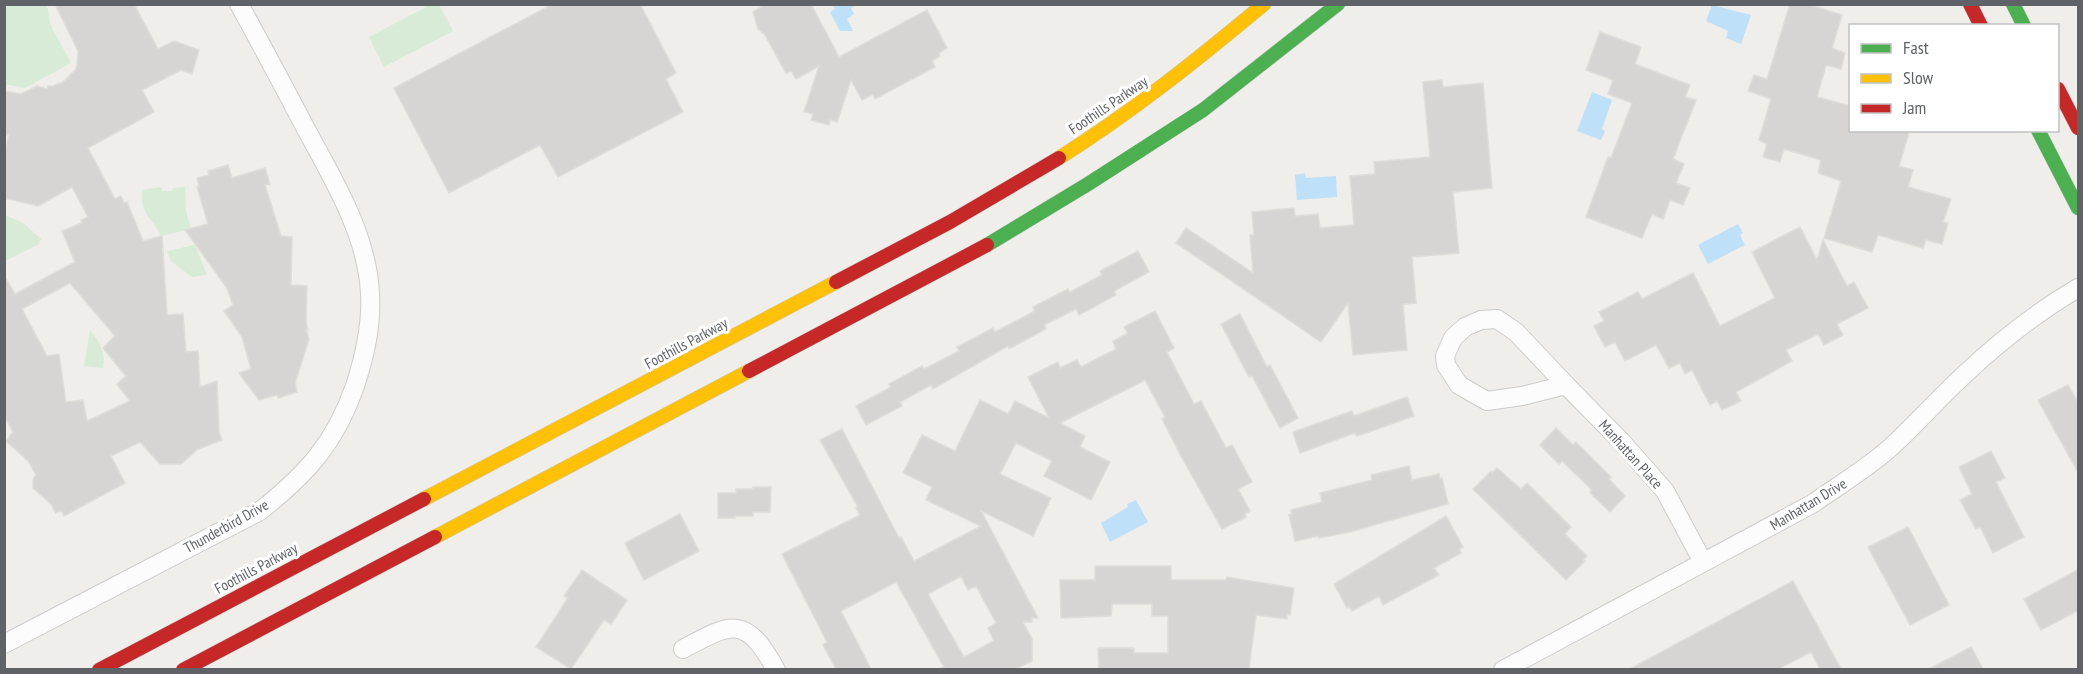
<svg xmlns="http://www.w3.org/2000/svg" width="2083" height="674" font-family="'PT Sans Narrow',sans-serif">
<style>
.green{fill:#d8ebd6}
.water{fill:#bfe0f9}
.building{fill:#d6d5d3;stroke:#deddd9;stroke-width:1.5;fill-rule:evenodd}
.lines{fill:none;stroke-linecap:round;stroke-linejoin:round}
.street-casing{stroke:#cbcccc;stroke-width:20}
.fast-casing{stroke:#cacacb;stroke-width:15}
.slow-casing{stroke:#cacacb;stroke-width:15}
.jam-casing{stroke:#cacacb;stroke-width:15}
.street{stroke:#fdfcfc;stroke-width:18}
.fast{stroke:#4caf50;stroke-width:14}
.slow{stroke:#ffc107;stroke-width:14}
.jam{stroke:#c62828;stroke-width:14}
.labels{text-anchor:middle;dominant-baseline:central;stroke-width:6;stroke-linejoin:round;paint-order:stroke}
.street-label{font-size:15px;fill:#5f6368;stroke:#fff}
</style>
<rect width="100%" height="100%" fill="#efeeea"/>
<g class="green">
<polygon points="5,4 46,5 48,10 50,24 71,63 25,88 5,84"/>
<polygon points="432,4 439,5 453,31 384,67 369,37"/>
<path d="M162 187 161 191H172L173 188 185 187 186 211 191 229 161 236C152 217 140 214 142 190Z"/>
<polygon points="5,215 23,223 41,239 39,244 5,261"/>
<polygon points="195,245 207,275 192,277 171,261 167,251"/>
<path d="M90 330C100 342 106 353 103 368L84 366Z"/>
</g>
<g class="water">
<polygon points="833,5 856,5 851,8 854,14 847,19 853,31 840,31 830,12 835,9"/>
<polygon points="1712,5 1751,15 1741,44 1726,38 1728,31 1706,21"/>
<polygon points="1592,92 1612,100 1602,129 1605,131 1601,140 1577,131"/>
<polygon points="1305,173 1306,178 1336,176 1337,197 1297,200 1295,175"/>
<polygon points="1738,224 1743,233 1740,235 1745,245 1708,264 1698,245"/>
<polygon points="1136,500 1148,522 1110,542 1101,523 1128,507 1127,504"/>
</g>
<g class="building">
<path d="M55 4H134L158 49 174 41 199 50 192 74 181 70 142 90 154 112 88 148 115 199 121 196 124 203 127 202 143 241 162 236 167 315 183 314 186 352 198 351 200 387 217 381 219 432 222 440 198 449 181 464H160L140 442 111 456 125 483 64 516 61 510 56 513 51 504 33 488V479L36 475 29 462 6 441 13 432 4 415V275L15 294 75 262 62 231 82 223 81 220 88 217 72 187 38 206 4 198V154L9 135 4 134V91L21 94 37 86 47 89 48 86H53L63 82 75 70 77 65 78 51ZM70 283 115 336 103 348 126 376 117 384 130 401 87 421 83 400 66 402 59 354 47 356 22 309Z"/>
<polygon points="553,4 640,4 676,73 666,79 683,112 558,177 540,145 449,193 394,88"/>
<polygon points="766,4 811,4 839,57 927,10 947,48 939,53 940,56 932,61 935,67 875,99 873,94 862,100 851,80 837,122 830,120 829,125 811,120 813,114 804,112 819,66 796,79 791,71 786,73 765,35 758,29 753,12"/>
<polygon points="1790,4 1807,4 1842,15 1832,48 1845,53 1841,69 1826,65 1817,97 1851,106 1851,130 1900,130 1909,133 1899,166 1913,170 1908,187 1951,199 1943,222 1948,223 1942,244 1926,240 1923,248 1878,235 1872,252 1824,238 1841,181 1818,173 1821,160 1784,149 1780,162 1763,157 1767,144 1759,140 1771,99 1748,91 1754,75 1767,79"/>
<polygon points="1600,32 1641,47 1635,64 1690,85 1685,97 1696,100 1673,159 1684,164 1676,183 1690,188 1683,205 1670,200 1663,219 1652,214 1642,238 1586,217 1608,157 1611,158 1632,103 1608,94 1613,80 1586,70"/>
<polygon points="1442,80 1443,87 1483,83 1492,188 1453,192 1459,253 1412,257 1416,303 1403,304 1407,350 1353,355 1348,303 1321,342 1176,243 1186,228 1253,273 1250,235 1254,235 1252,212 1294,208 1295,216 1318,214 1320,228 1354,225 1350,176 1375,174 1374,162 1430,157 1423,82"/>
<polygon points="228,165 232,178 265,168 270,184 265,185 281,236 292,237 291,285 307,286 306,322 308,330 306,330 309,339 295,383 297,392 278,398 277,395 259,400 239,373 251,369 242,337 224,311 233,305 227,288 185,230 208,224 197,187 199,186 197,178 209,175 208,171"/>
<polygon points="1800,227 1817,260 1823,240 1847,286 1854,282 1868,308 1837,324 1843,335 1824,345 1818,334 1786,350 1792,361 1736,392 1741,401 1722,410 1717,401 1710,405 1692,370 1685,374 1680,363 1669,368 1656,345 1625,361 1615,342 1605,347 1594,326 1604,321 1599,312 1638,292 1642,299 1693,273 1720,326 1775,298 1752,252"/>
<polygon points="1138,251 1149,272 1114,291 1116,295 1079,315 1076,309 1044,325 1046,329 1009,349 1008,346 933,389 931,385 900,402 902,406 866,425 856,406 891,387 889,384 922,366 924,369 959,351 957,347 993,328 995,332 1035,311 1033,307 1068,289 1070,292 1102,275 1100,271"/>
<path d="M1155 311 1174 348 1167 352 1194 404 1201 401 1226 448 1232 445 1252 482 1238 489 1250 511 1245 514 1246 517 1222 529 1182 458 1162 419 1165 417 1145 380 1060 423 1085 436 1080 447 1110 462 1091 500 1044 476 1052 461 1016 443 1000 474 1051 498 1033 536 981 511 1038 618H1032V622H1023L1032 639V661L1015 669H940L944 667 896 582 841 611 871 669H836L823 645 827 642 782 554 860 515 856 508 858 507 820 440 842 429 899 538 901 537 914 561 981 526 926 500 932 487 903 473 922 435 955 451 980 400 1008 414 1015 401 1049 418 1028 377 1058 362 1060 368 1077 360 1081 367 1116 349 1113 341 1128 333 1124 327ZM961 576 968 590 976 586 996 623 988 628 994 641 964 657 928 594Z"/>
<polygon points="1240,314 1267,367 1270,365 1298,418 1280,428 1252,376 1249,377 1221,324"/>
<polygon points="2068,385 2079,404 2079,474 2038,400"/>
<polygon points="1407,397 1414,416 1357,436 1355,433 1300,453 1293,432 1352,411 1354,416"/>
<polygon points="1556,428 1573,445 1576,442 1611,477 1609,479 1625,496 1610,512 1590,493 1592,490 1562,461 1559,464 1540,445"/>
<polygon points="1991,451 2005,478 1996,482 2024,537 1993,553 1980,527 1976,529 1960,500 1972,494 1959,467"/>
<polygon points="1409,466 1412,480 1439,474 1440,479 1442,478 1448,504 1350,532 1319,538 1318,536 1295,541 1289,515 1292,514 1291,510 1322,502 1320,493 1372,480 1371,475"/>
<polygon points="1497,468 1521,489 1527,483 1571,527 1565,534 1587,556 1583,560 1585,561 1566,580 1473,489 1491,471 1492,473"/>
<polygon points="753,487 771,487 770,512 753,512 753,516 735,516 735,518 718,518 718,493 736,493 736,489 753,489"/>
<polygon points="680,514 699,551 644,580 625,543"/>
<polygon points="1446,516 1463,547 1459,549 1461,553 1434,568 1439,575 1383,605 1379,596 1352,611 1349,606 1347,608 1334,584"/>
<polygon points="1908,527 1949,605 1910,625 1868,547"/>
<polygon points="1095,566 1171,566 1171,580 1226,580 1227,577 1294,588 1290,615 1287,614 1287,619 1256,615 1249,669 1099,669 1098,648 1134,648 1134,653 1168,653 1168,616 1152,616 1152,604 1112,604 1111,616 1061,618 1060,580 1095,580"/>
<polygon points="2079,569 2079,610 2041,630 2024,599"/>
<polygon points="582,570 627,600 611,624 604,620 571,669 536,647 568,598 564,596"/>
<polygon points="1793,581 1841,669 1820,669 1811,652 1778,669 1630,669"/>
<polygon points="1971,647 1983,669 1929,669"/>
</g>
<g class="lines">
<g class="street-casing">
<g id="street">
<polygon points="1497,319 1516,332 1566,385 1522,396 1487,401 1459,385 1446,365 1445,356 1453,338 1465,327 1481,320"/>
<polyline points="1566,385 1621,441 1665,491 1703,562"/>
<path d="M4 644 260 511C307 474 335 443 355 386 365 355 372 325 370 293 367 234 333 179 306 129 284 87 262 46 239 4"/>
<path d="M683 649C731 623 746 614 776 670"/>
<path d="M1503 670 1812 504C1838 486 1866 469 1890 448 1916 424 1939 398 1965 374 2000 341 2037 312 2078 288"/>
</g>
</g>
<g class="fast-casing">
<g id="fast">
<polyline points="2013,4 2024,26"/>
<polyline points="2038,130 2078,208"/>
<polyline points="987,245 1088,184 1203,110 1338,4"/>
</g>
</g>
<g class="slow-casing">
<g id="slow">
<path d="M1059 158C1132 112 1198 59 1264 4"/>
<polyline points="424,499 836,282"/>
<polyline points="435,537 749,371"/>
</g>
</g>
<g class="jam-casing">
<g id="jam">
<polyline points="1970,4 1981,26"/>
<polyline points="2058,89 2078,128"/>
<polyline points="836,282 950,222 1059,158"/>
<polyline points="749,371 987,245"/>
<polyline points="99,670 424,499"/>
<polyline points="183,670 435,537"/>
</g>
</g>
<use href="#street" class="street"/>
<use href="#fast" class="fast"/>
<use href="#slow" class="slow"/>
<use href="#jam" class="jam"/>
</g>
<g class="labels">
<g class="street-label">
<text transform="translate(1108 105) rotate(-34)">Foothills Parkway</text>
<text transform="translate(686 343) rotate(-28)">Foothills Parkway</text>
<text transform="translate(1631 454) rotate(48)">Manhattan Place</text>
<text transform="translate(1808 504) rotate(-31)">Manhattan Drive</text>
<text transform="translate(226 526) rotate(-29)">Thunderbird Drive</text>
<text transform="translate(256 568) rotate(-28)">Foothills Parkway</text>
</g>
</g>
<rect width="2083" height="674" fill="none" stroke="#5f6368" stroke-width="12"/>
<rect x="1849" y="24" width="210" height="108" fill="#ffffff" stroke="#bfc1c3" stroke-width="1.5"/>
<rect x="1861" y="44" width="30" height="9" fill="#4caf50" stroke="#bfc1c3" stroke-width="1.5"/>
<text x="1903" y="54" font-size="18" fill="#5f6368">Fast</text>
<rect x="1861" y="74" width="30" height="9" fill="#ffc107" stroke="#bfc1c3" stroke-width="1.5"/>
<text x="1903" y="84" font-size="18" fill="#5f6368">Slow</text>
<rect x="1861" y="104" width="30" height="9" fill="#c62828" stroke="#bfc1c3" stroke-width="1.5"/>
<text x="1903" y="114" font-size="18" fill="#5f6368">Jam</text>
</svg>
